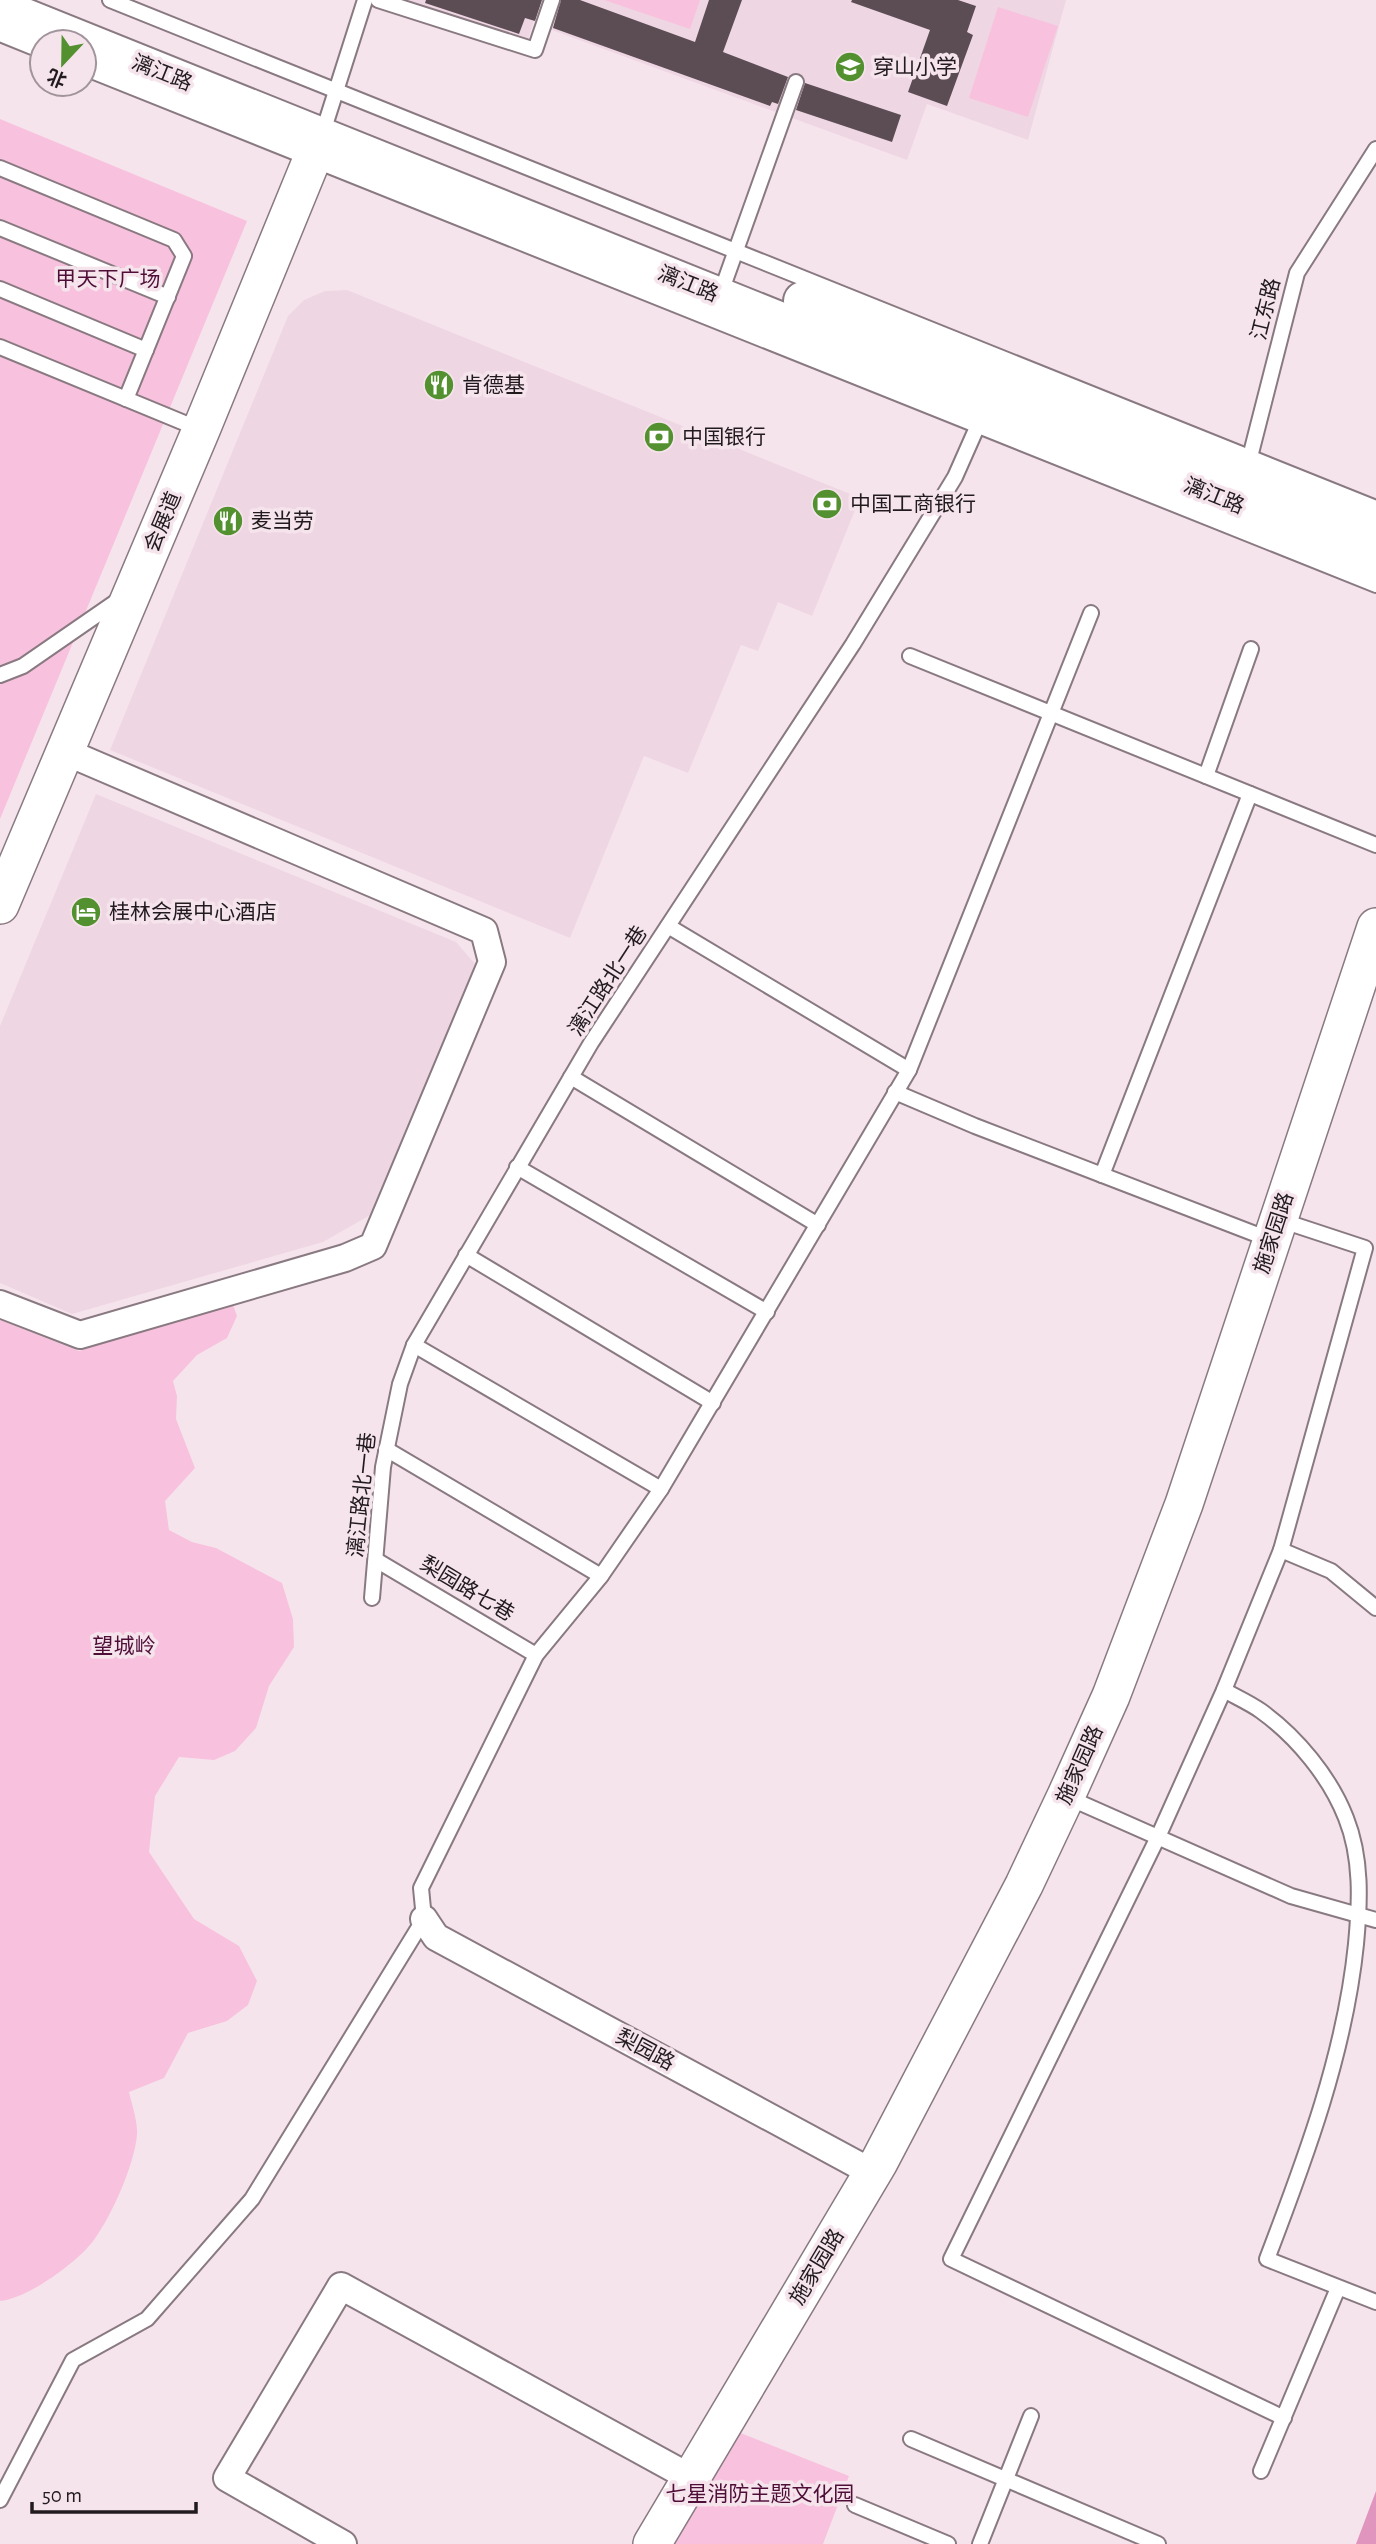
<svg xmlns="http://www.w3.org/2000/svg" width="1376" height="2544" font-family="'Alegreya Sans','Noto Sans SC',sans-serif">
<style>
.built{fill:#efd6e3}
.green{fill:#f8c2de}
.water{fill:#df95bd}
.building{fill:#5c4d55}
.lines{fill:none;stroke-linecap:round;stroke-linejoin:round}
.lane-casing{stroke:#897981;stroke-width:18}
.street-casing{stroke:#897981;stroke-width:30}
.secondary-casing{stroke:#897981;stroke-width:40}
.highway-casing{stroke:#897981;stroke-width:42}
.lane{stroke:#fff;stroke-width:14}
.street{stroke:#fff;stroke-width:26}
.secondary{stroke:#fff;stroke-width:37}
.highway{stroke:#fff;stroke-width:38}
.labels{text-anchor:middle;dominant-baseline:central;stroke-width:7;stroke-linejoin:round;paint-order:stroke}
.poi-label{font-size:21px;fill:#211b1e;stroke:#f6e4ed;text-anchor:start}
.street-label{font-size:21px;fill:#211b1e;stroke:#f6e4ed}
.park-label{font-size:21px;fill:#4f0e38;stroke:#f6e4ed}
</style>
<rect width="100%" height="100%" fill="#f6e4ed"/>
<g class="built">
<polygon points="396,0 541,0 527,42"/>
<polygon points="558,0 1066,0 1028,140 927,104 907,160 549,29"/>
<polygon points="347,290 860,498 812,616 778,602 758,651 741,645 688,773 644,756 570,938 110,750 288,316 304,300 325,291"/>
<polygon points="96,794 456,942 476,965 379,1210 323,1242 72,1314 0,1283 0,1026"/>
</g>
<g class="green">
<polygon points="604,0 700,0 690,29"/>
<polygon points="998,7 1058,26 1028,117 969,98"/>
<polygon points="0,119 247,221 0,819"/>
<path d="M232 1302 237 1316 227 1338 197 1355 173 1381 177 1396 176 1419 195 1468 165 1501 169 1530 192 1542 216 1548 282 1583 293 1619 294 1647 269 1686 256 1728 235 1751 214 1760 179 1757 155 1796 149 1852 194 1919 239 1946 257 1981 248 2005 227 2021 188 2033 164 2078 129 2092C132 2105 138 2122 137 2135 134 2166 112 2215 94 2240 78 2262 27 2299 0 2301V1320L79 1351Z"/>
<polygon points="738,2432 849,2476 823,2544 673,2544"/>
</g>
<polygon class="water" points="1376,2491 1376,2544 1356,2544"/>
<g class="building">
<polygon points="426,0 542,0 535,21 525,18 519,34 425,3"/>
<polygon points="561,0 580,0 695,42 709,0 742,0 723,52 788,77 778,104 772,102 770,106 553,28"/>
<polygon points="852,0 958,0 976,6 967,32 973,35 947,106 908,92 930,30 851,2"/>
<polygon points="805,83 901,115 892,142 796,110"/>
</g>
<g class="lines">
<g class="lane-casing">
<g id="lane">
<polyline points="110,0 1376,508"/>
<polyline points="378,0 535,50 552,0"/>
<polyline points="0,34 42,51"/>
<polyline points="84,68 1376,585"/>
<polyline points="322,135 365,0"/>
<polyline points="0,168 174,240 184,256 126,399"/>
<polyline points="0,228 168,297"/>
<polyline points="0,289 146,350"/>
<polyline points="720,295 796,82"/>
<polyline points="0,347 199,429"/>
<polyline points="1250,457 1297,273 1376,149"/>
<polyline points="910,656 1376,845"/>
<polyline points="0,675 23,666 120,599"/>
<polyline points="1206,776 1251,649"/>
<polyline points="668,926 909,1070"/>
<polyline points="571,1077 818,1225"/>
<polyline points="895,1092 975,1126 1271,1240"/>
<polyline points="517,1167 767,1312"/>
<polyline points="1102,1175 1250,794"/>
<polyline points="1280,1220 1365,1248 1281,1550 1224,1690 1158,1837 951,2259 1284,2418"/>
<polyline points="466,1255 713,1403"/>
<polyline points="414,1345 661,1489"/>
<polyline points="386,1449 601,1576"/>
<polyline points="1281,1550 1331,1571 1376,1608"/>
<polyline points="376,1560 536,1655"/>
<polyline points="372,1598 383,1467 400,1384 414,1345 591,1043 853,644 955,477 978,425"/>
<path d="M1224 1690C1236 1697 1250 1703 1261 1711 1297 1737 1330 1777 1346 1818 1362 1858 1360 1902 1356 1944 1345 2053 1306 2157 1267 2259L1376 2302"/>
<polyline points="1067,1797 1291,1896 1376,1920"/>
<polyline points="911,2439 1158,2544"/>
<polyline points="1261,2471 1338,2288"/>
<polyline points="0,2500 73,2360 147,2319 252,2199 424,1919 421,1888 536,1655 601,1576 661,1489 909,1070 1091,613"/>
<polyline points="855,2505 948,2544"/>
<polyline points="980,2544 1031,2416"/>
</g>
</g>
<g class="street-casing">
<g id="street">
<polyline points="0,1304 80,1335 345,1258 373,1246 492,962 484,931 66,752"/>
<polyline points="424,1919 436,1937 873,2173"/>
<polyline points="343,2544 227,2478 341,2286 691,2478"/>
</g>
</g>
<g class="secondary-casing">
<g id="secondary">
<polyline points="0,905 201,430 321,137"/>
<polyline points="652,2544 879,2162 1024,1885 1066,1796 1111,1696 1184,1504 1376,927"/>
</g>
</g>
<g class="highway-casing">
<g id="highway">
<polyline points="0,8 1376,561"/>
<polyline points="803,301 1376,531"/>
</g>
</g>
<use href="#lane" class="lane"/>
<use href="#street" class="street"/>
<use href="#secondary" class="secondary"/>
<use href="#highway" class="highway"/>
</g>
<defs>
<g id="school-disc" transform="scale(1.575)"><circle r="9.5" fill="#53902f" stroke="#f6e4ed"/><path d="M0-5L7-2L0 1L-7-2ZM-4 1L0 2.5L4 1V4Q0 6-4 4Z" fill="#fff"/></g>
<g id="restaurant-disc" transform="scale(1.575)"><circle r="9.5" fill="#53902f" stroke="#f6e4ed"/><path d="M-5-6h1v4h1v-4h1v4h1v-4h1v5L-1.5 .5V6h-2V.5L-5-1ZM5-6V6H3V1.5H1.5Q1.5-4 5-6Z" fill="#fff"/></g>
<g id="bank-disc" transform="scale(1.575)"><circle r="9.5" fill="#53902f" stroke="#f6e4ed"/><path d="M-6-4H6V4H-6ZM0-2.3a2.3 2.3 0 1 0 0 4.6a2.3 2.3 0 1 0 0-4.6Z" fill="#fff"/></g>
<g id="hotel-disc" transform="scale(1.575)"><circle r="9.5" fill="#53902f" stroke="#f6e4ed"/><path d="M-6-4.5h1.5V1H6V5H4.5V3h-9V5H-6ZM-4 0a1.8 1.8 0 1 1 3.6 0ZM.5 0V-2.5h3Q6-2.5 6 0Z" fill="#fff"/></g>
</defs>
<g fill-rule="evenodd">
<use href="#school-disc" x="850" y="67"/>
<use href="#restaurant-disc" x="439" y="385"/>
<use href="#bank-disc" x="659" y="437"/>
<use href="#bank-disc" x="827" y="504"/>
<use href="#restaurant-disc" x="228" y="521"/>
<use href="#hotel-disc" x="86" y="912"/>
</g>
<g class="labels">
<g class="poi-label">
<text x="873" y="67">穿山小学</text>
<text x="462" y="385">肯德基</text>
<text x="682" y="437">中国银行</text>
<text x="850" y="504">中国工商银行</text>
<text x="251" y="521">麦当劳</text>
<text x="109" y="912">桂林会展中心酒店</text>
</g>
<g class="street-label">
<text transform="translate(162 73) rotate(22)">漓江路</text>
<text transform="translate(688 284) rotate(22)">漓江路</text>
<text transform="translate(1266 309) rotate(-76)">江东路</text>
<text transform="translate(1214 496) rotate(22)">漓江路</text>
<text transform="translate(163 522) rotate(-67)">会展道</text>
<text transform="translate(608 981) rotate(-57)">漓江路北一巷</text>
<text transform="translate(1274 1233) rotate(-72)">施家园路</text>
<text transform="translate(362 1495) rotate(-84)">漓江路北一巷</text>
<text transform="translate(467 1589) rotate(31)">梨园路七巷</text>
<text transform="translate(1080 1765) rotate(-66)">施家园路</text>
<text transform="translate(645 2050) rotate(28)">梨园路</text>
<text transform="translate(817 2267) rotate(-59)">施家园路</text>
</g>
<g class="park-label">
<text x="108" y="279">甲天下广场</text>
<text x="124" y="1646">望城岭</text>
<text x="760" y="2494">七星消防主题文化园</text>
</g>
</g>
<g transform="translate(63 63) rotate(202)"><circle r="33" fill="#f6e4ed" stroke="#a1949a" stroke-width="2"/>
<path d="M0-5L12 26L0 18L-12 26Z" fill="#53902f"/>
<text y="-10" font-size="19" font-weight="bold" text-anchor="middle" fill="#211b1e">北</text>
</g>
<path d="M32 2502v10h164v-10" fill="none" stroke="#211b1e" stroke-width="3.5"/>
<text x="42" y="2502" font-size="21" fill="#211b1e" stroke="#f6e4ed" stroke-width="5" paint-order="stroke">50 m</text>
</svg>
